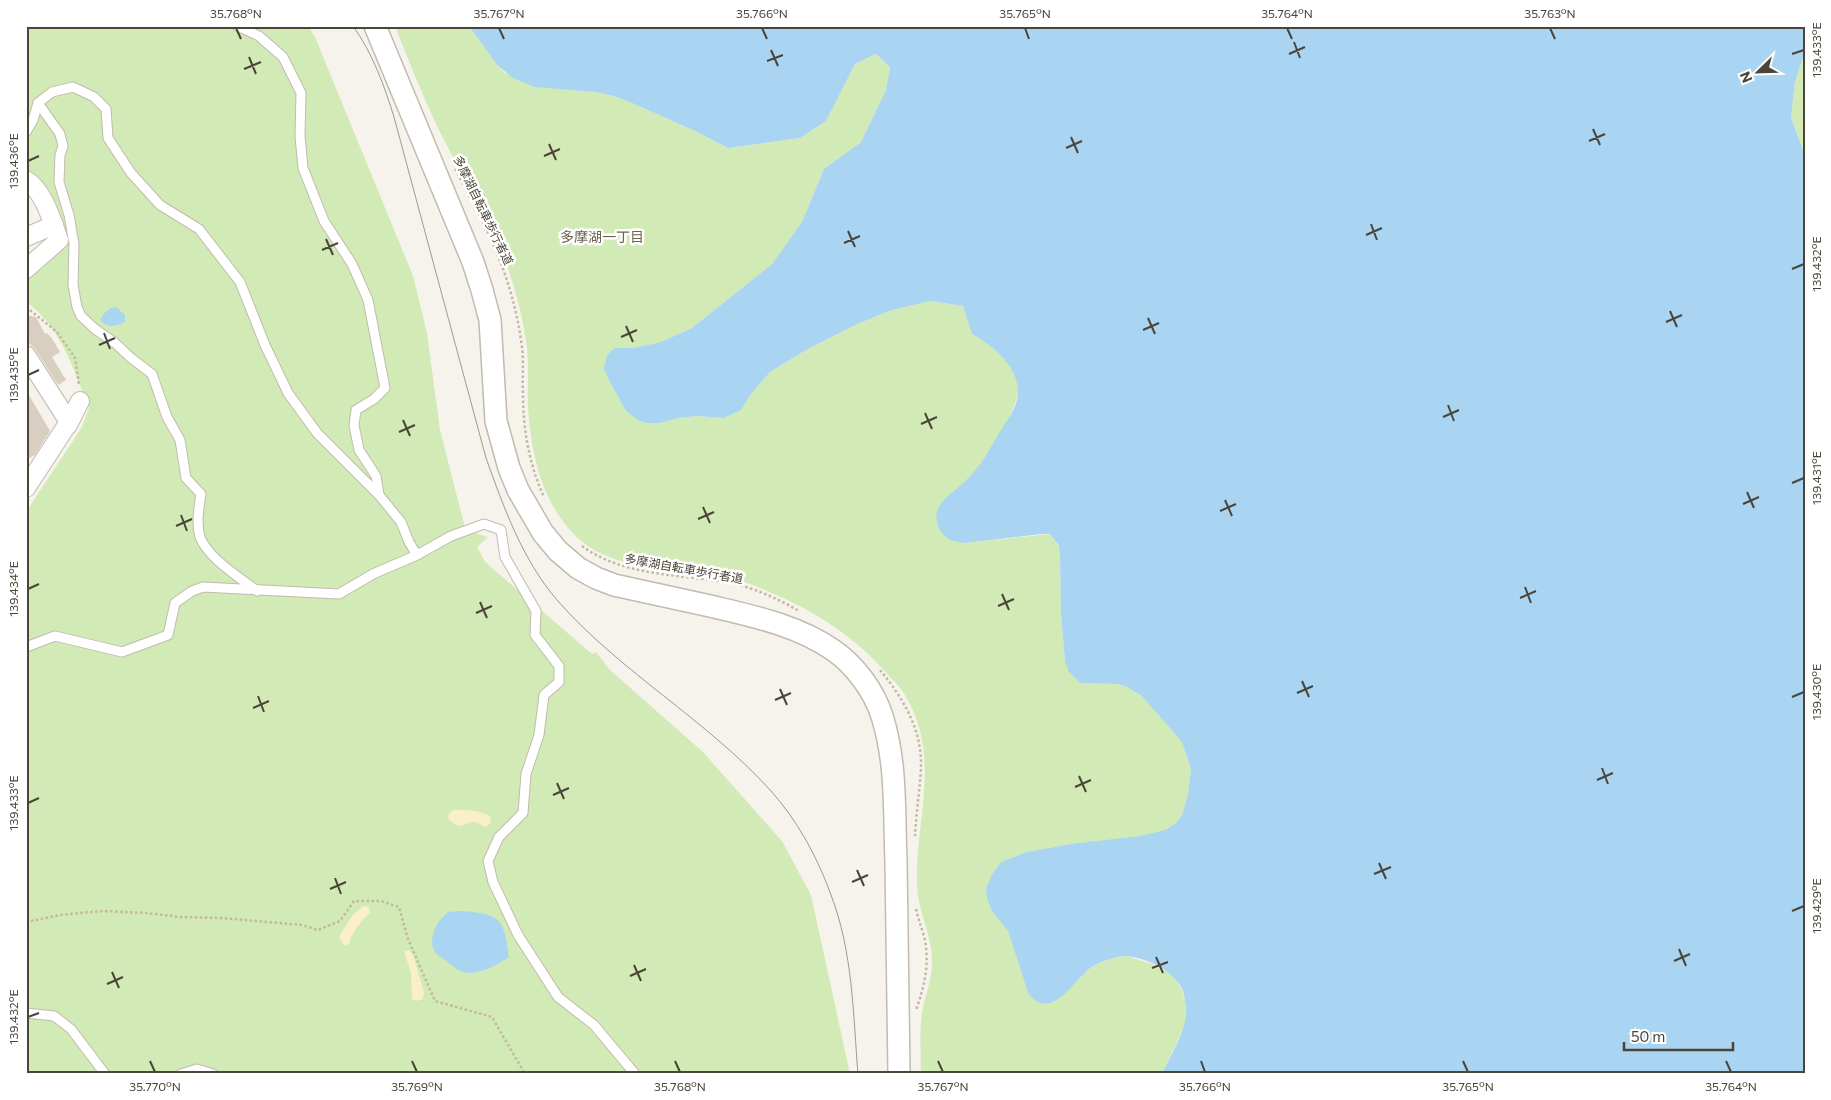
<svg xmlns="http://www.w3.org/2000/svg" width="1831" height="1100" font-family="Commissioner,'Noto Sans JP',sans-serif">
<style>
.green{fill:#d2eab5}
.sand{fill:#f9efc9}
.water{fill:#a9d4f2}
.building{fill:#d8cfc1}
.lines{fill:none;stroke-linecap:round;stroke-linejoin:round}
.service-casing{stroke:#c2bbae;stroke-width:11}
.minor-casing{stroke:#c2bbae;stroke-width:20}
.tertiary-casing{stroke:#c2bbae;stroke-width:24}
.path{stroke:#c4b79f;stroke-width:2.5;stroke-dasharray:2.5 2.5;stroke-linecap:butt}
.service{stroke:#fff;stroke-width:9}
.minor{stroke:#fff;stroke-width:18}
.tertiary{stroke:#fff;stroke-width:21}
.tram{stroke:#9a9a9a;stroke-width:1}
.ticks{fill:none;stroke:#4b4439;stroke-width:2}
.labels{text-anchor:middle;dominant-baseline:central;stroke-width:5;stroke-linejoin:round;paint-order:stroke}
.street-label{font-size:12px;fill:#4b4439;stroke:#fff}
.neighbourhood-label{font-size:14px;fill:#6e6250;stroke:#fff}
.neatline{fill:none;stroke:#4b4439;stroke-width:2}
.ticks-label{font-size:12px;text-anchor:middle;fill:#4b4439}
</style>
<rect width="100%" height="100%" fill="#f6f3ec"/>
<g class="green">
<path d="M26 26H308L315 37 413 276 427 333 440 430 464 524 467 531 488 537 477 547 485 562 592 654 596 652 610 670 703 752 782 841 811 895 850 1074H26V512L82 427 89 408C73 368 61 327 26 302V278L64 243 62 225 45 186 26 172Z"/>
<path d="M395 26H469L497 65 505 73 554 88 595 92 614 96 632 103 695 131 728 148 800 138 826 121 855 64 876 54 890 67 886 90 861 142 824 169 802 222 772 264 692 328 661 342 633 348H615L611 384 626 411 636 419 661 423 678 418 697 416 724 418 741 410 751 394 770 372 806 350 853 326 889 311 930 301 963 306 972 334C992 345 1017 364 1018 388 1020 407 984 461 971 476 963 484 954 492 945 499L946 537 953 541 965 543 1050 534 1059 547 1060 557 1061 613 1065 662 1080 683 1117 684 1125 686 1142 696 1150 703 1182 742 1191 769 1188 794 1182 815 1176 823 1165 830 1155 834 1096 843 1071 844 1028 852 1001 862 992 874 986 889 987 899 992 911 1008 931 1028 993 1083 974 1095 965 1112 958 1126 956 1152 964 1173 975 1182 990 1185 1000V1024L1162 1074H921C921 1054 919 1034 922 1014 924 997 932 981 932 963 933 937 918 912 917 886 915 842 928 798 924 754 922 733 915 710 903 692 900 687 895 682 890 677 857 638 814 610 767 591 757 587 747 582 736 580 721 577 706 574 691 572 648 567 600 565 570 530 540 496 531 451 528 407 527 388 529 368 527 348 521 302 507 258 485 217 469 185 451 155 436 124 421 92 408 59 395 26Z"/>
<polygon points="1805,51 1805,155 1791,117 1795,82"/>
</g>
<g class="sand">
<path d="M453 810C466 810 479 810 490 816L491 822 486 827C482 826 477 822 474 822 461 823 462 831 449 820L448 815Z"/>
<path d="M363 906 369 907 370 913C361 921 352 932 349 944L344 946 339 937 352 916Z"/>
<polygon points="409,950 413,955 424,992 423,999 416,1001 412,999 411,973 404,951"/>
</g>
<g class="water">
<path d="M469 26H1805V51L1795 82 1791 117 1805 156V1074H1162C1168 1061 1183 1034 1185 1021 1186 1012 1186 1000 1183 991 1175 971 1147 958 1126 956 1117 956 1106 960 1097 964 1079 973 1069 996 1050 1003 1040 1006 1034 1000 1028 993L1008 931 992 911 987 899 986 889 992 874 1001 862 1027 852 1071 844 1141 836 1165 830 1176 823 1182 815 1188 794 1191 769 1182 742 1142 696 1125 686 1117 684 1080 683 1069 672 1065 662 1061 613 1060 557 1059 546 1050 534H1042L965 543C961 542 957 542 953 541 940 537 932 519 939 507 947 494 962 486 972 474 983 462 991 447 999 433 1005 423 1013 413 1016 403 1026 372 995 347 972 334L963 306 930 301 889 311 853 326 806 350 770 372 751 394 741 410 724 418 697 416 678 418 661 423H646L636 419 626 411 611 384 604 369 607 355 615 348H633L661 342 692 328 772 264 802 222 824 169 861 142 886 90 890 67 876 54 855 64 826 121 800 138 728 148 695 131 632 103 614 96 595 92 535 87 513 78 497 65Z"/>
<path d="M116 307 125 315V322C115 326 108 329 100 320 104 313 108 308 116 307Z"/>
<path d="M461 911C500 914 504 917 509 957 498 964 483 973 469 973 459 972 456 969 449 963 444 958 437 956 434 950 428 936 438 920 448 912Z"/>
</g>
<g class="building">
<polygon points="26,315 36,317 45,334 47,333 53,340 60,352 52,357 66,380 58,385 35,349 26,340"/>
<polygon points="26,390 50,431 35,455 26,460"/>
</g>
<g class="lines">
<g class="service-casing">
<g id="service">
<polyline points="237,26 259,36 283,57 301,93 300,136 303,168 324,221 352,264 368,300 385,388 374,399 356,410 354,425 359,450 376,476 379,495"/>
<path d="M38 103 60 134 63 146 60 155 59 182 69 215 74 244 73 285 77 307 81 316 95 329 115 343 131 358 152 374 167 417 180 440 186 478 201 494C199 507 196 524 200 537 208 558 239 577 257 591"/>
<polyline points="26,132 33,120 38,103 52,92 73,87 94,97 106,109 108,138 131,173 160,205 199,229 240,282 265,345 288,393 317,433 379,495 401,522 409,542 417,555"/>
<polyline points="26,647 55,636 122,652 168,635 175,603 192,591 203,587 339,594 373,574 417,555 451,536 484,524 501,530 505,557 536,611 535,635 559,666 559,682 544,695 539,735 526,774 523,813 499,837 488,861 493,882 518,935 558,997 594,1025 635,1074"/>
<polyline points="26,1013 54,1016 71,1029 105,1074"/>
<polyline points="181,1074 197,1069 213,1074"/>
</g>
</g>
<g class="minor-casing">
<g id="minor">
<path d="M26 180C44 191 52 221 59 240L26 269"/>
<polyline points="26,237 54,225"/>
<polyline points="26,355 69,422 26,488"/>
<polyline points="68,425 80,401"/>
</g>
</g>
<g class="tertiary-casing">
<path id="tertiary" d="M375 26 473 262 482 290 490 320 496 421 509 468 518 490 543 533 558 551 578 568 596 578 614 585C646 592 678 599 710 606 752 616 797 625 833 650 855 665 874 691 882 716 897 763 894 814 896 862 897 933 898 1003 899 1074"/>
</g>
<g class="path">
<path d="M455 169C488 229 513 278 522 347 524 362 522 378 523 393 523 429 529 464 544 497"/>
<polyline points="26,307 57,332 75,358 79,385"/>
<path d="M582 546C623 576 676 574 725 582 750 586 777 598 799 611"/>
<path d="M880 670C903 698 922 729 921 767 920 790 916 813 915 836"/>
<path d="M916 909C918 918 921 926 924 936 930 962 925 985 916 1010"/>
<polyline points="26,922 60,915 102,911 146,913 180,917 222,918 302,925 318,930 340,921 354,901 381,901 399,907 408,939 435,1001 492,1017 525,1074"/>
</g>
<use href="#service" class="service"/>
<use href="#minor" class="minor"/>
<use href="#tertiary" class="tertiary"/>
<path class="tram" d="M353 26C373 54 384 85 394 117L486 458C504 508 522 559 557 600 620 672 706 719 771 791 797 820 818 858 831 895 853 952 853 1014 858 1074"/>
</g>
<path class="ticks" d="M236 28 241 39M499 28 504 39M762 28 767 39M1025 28 1029 39M1287 28 1292 39M1550 28 1555 39M1294 42 1300 58M771 50 778 66M1289 54 1305 47M1792 54 1804 50M249 57 256 74M767 61 783 55M244 69 261 62M1593 129 1600 145M1071 137 1078 153M1589 141 1605 134M549 144 556 160M1066 148 1082 141M544 156 560 149M28 161 39 156M1371 224 1377 240M848 231 855 247M1366 235 1382 228M326 239 333 255M844 243 860 236M322 250 338 243M1792 269 1804 264M1670 311 1677 327M1148 318 1155 334M1666 322 1682 315M626 326 633 342M1143 330 1159 323M104 333 110 349M621 337 637 330M99 345 115 338M28 375 39 370M1448 405 1454 421M925 413 932 429M1443 417 1459 410M403 420 410 436M921 424 937 417M399 432 415 425M1792 483 1804 478M1747 492 1754 508M1225 500 1232 516M1743 504 1759 497M703 507 710 523M1220 511 1236 504M181 515 187 531M698 519 714 512M176 526 192 519M1525 587 1531 603M28 589 39 584M1002 594 1009 610M1520 598 1536 591M480 602 487 618M998 606 1014 599M476 613 492 606M1302 681 1309 697M780 689 787 705M1297 693 1313 686M258 696 264 712M1792 697 1804 692M775 700 791 693M253 708 269 701M1602 768 1608 784M1079 776 1086 792M1597 780 1613 773M557 783 564 799M1075 787 1091 780M553 795 569 788M28 803 39 798M1379 863 1386 879M857 870 864 886M1374 874 1391 867M335 878 341 894M852 882 868 875M330 889 346 882M1792 911 1804 906M1679 949 1686 966M1156 957 1163 973M1674 961 1690 954M634 965 641 981M1152 968 1168 962M112 972 119 988M630 976 646 969M107 984 123 977M28 1017 39 1013M150 1061 155 1072M412 1061 417 1072M675 1061 680 1072M938 1061 943 1072M1201 1061 1205 1072M1463 1061 1468 1072M1726 1061 1731 1072"/>
<g class="labels">
<g class="street-label">
<text transform="translate(484 210) rotate(64)">多摩湖自転車歩行者道</text>
<text transform="translate(684 568) rotate(10)">多摩湖自転車歩行者道</text>
</g>
<g class="neighbourhood-label">
<text x="602" y="236">多摩湖一丁目</text>
</g>
</g>
<rect width="1831" height="1100" fill="none" stroke="#ffffff" stroke-width="55"/>
<g transform="translate(1758 72) rotate(247)" stroke="#ffffff" stroke-width="4" paint-order="stroke">
<path d="M0-4L9 19L0 12L-9 19Z" fill="#4b4439"/>
<text y="-8" font-size="14" font-weight="bold" text-anchor="middle" fill="#4b4439">N</text>
</g>
<path d="M1624 1042v8h109v-8" fill="none" stroke="#4b4439" stroke-width="2.5"/>
<text x="1631" y="1042" font-size="15" fill="#4b4439" stroke="#ffffff" stroke-width="4" paint-order="stroke">50 m</text>
<rect x="28" y="28" width="1776" height="1044" class="neatline"/>
<g class="ticks-label">
<text x="236" y="18">35.768°N</text>
<text x="499" y="18">35.767°N</text>
<text x="762" y="18">35.766°N</text>
<text x="1025" y="18">35.765°N</text>
<text x="1287" y="18">35.764°N</text>
<text x="1550" y="18">35.763°N</text>
<text transform="translate(1817 50) rotate(-90)" y="4">139.433°E</text>
<text transform="translate(14 161) rotate(-90)" y="4">139.436°E</text>
<text transform="translate(1817 264) rotate(-90)" y="4">139.432°E</text>
<text transform="translate(14 375) rotate(-90)" y="4">139.435°E</text>
<text transform="translate(1817 478) rotate(-90)" y="4">139.431°E</text>
<text transform="translate(14 589) rotate(-90)" y="4">139.434°E</text>
<text transform="translate(1817 692) rotate(-90)" y="4">139.430°E</text>
<text transform="translate(14 803) rotate(-90)" y="4">139.433°E</text>
<text transform="translate(1817 906) rotate(-90)" y="4">139.429°E</text>
<text transform="translate(14 1017) rotate(-90)" y="4">139.432°E</text>
<text x="155" y="1091">35.770°N</text>
<text x="417" y="1091">35.769°N</text>
<text x="680" y="1091">35.768°N</text>
<text x="943" y="1091">35.767°N</text>
<text x="1205" y="1091">35.766°N</text>
<text x="1468" y="1091">35.765°N</text>
<text x="1731" y="1091">35.764°N</text>
</g>
</svg>
